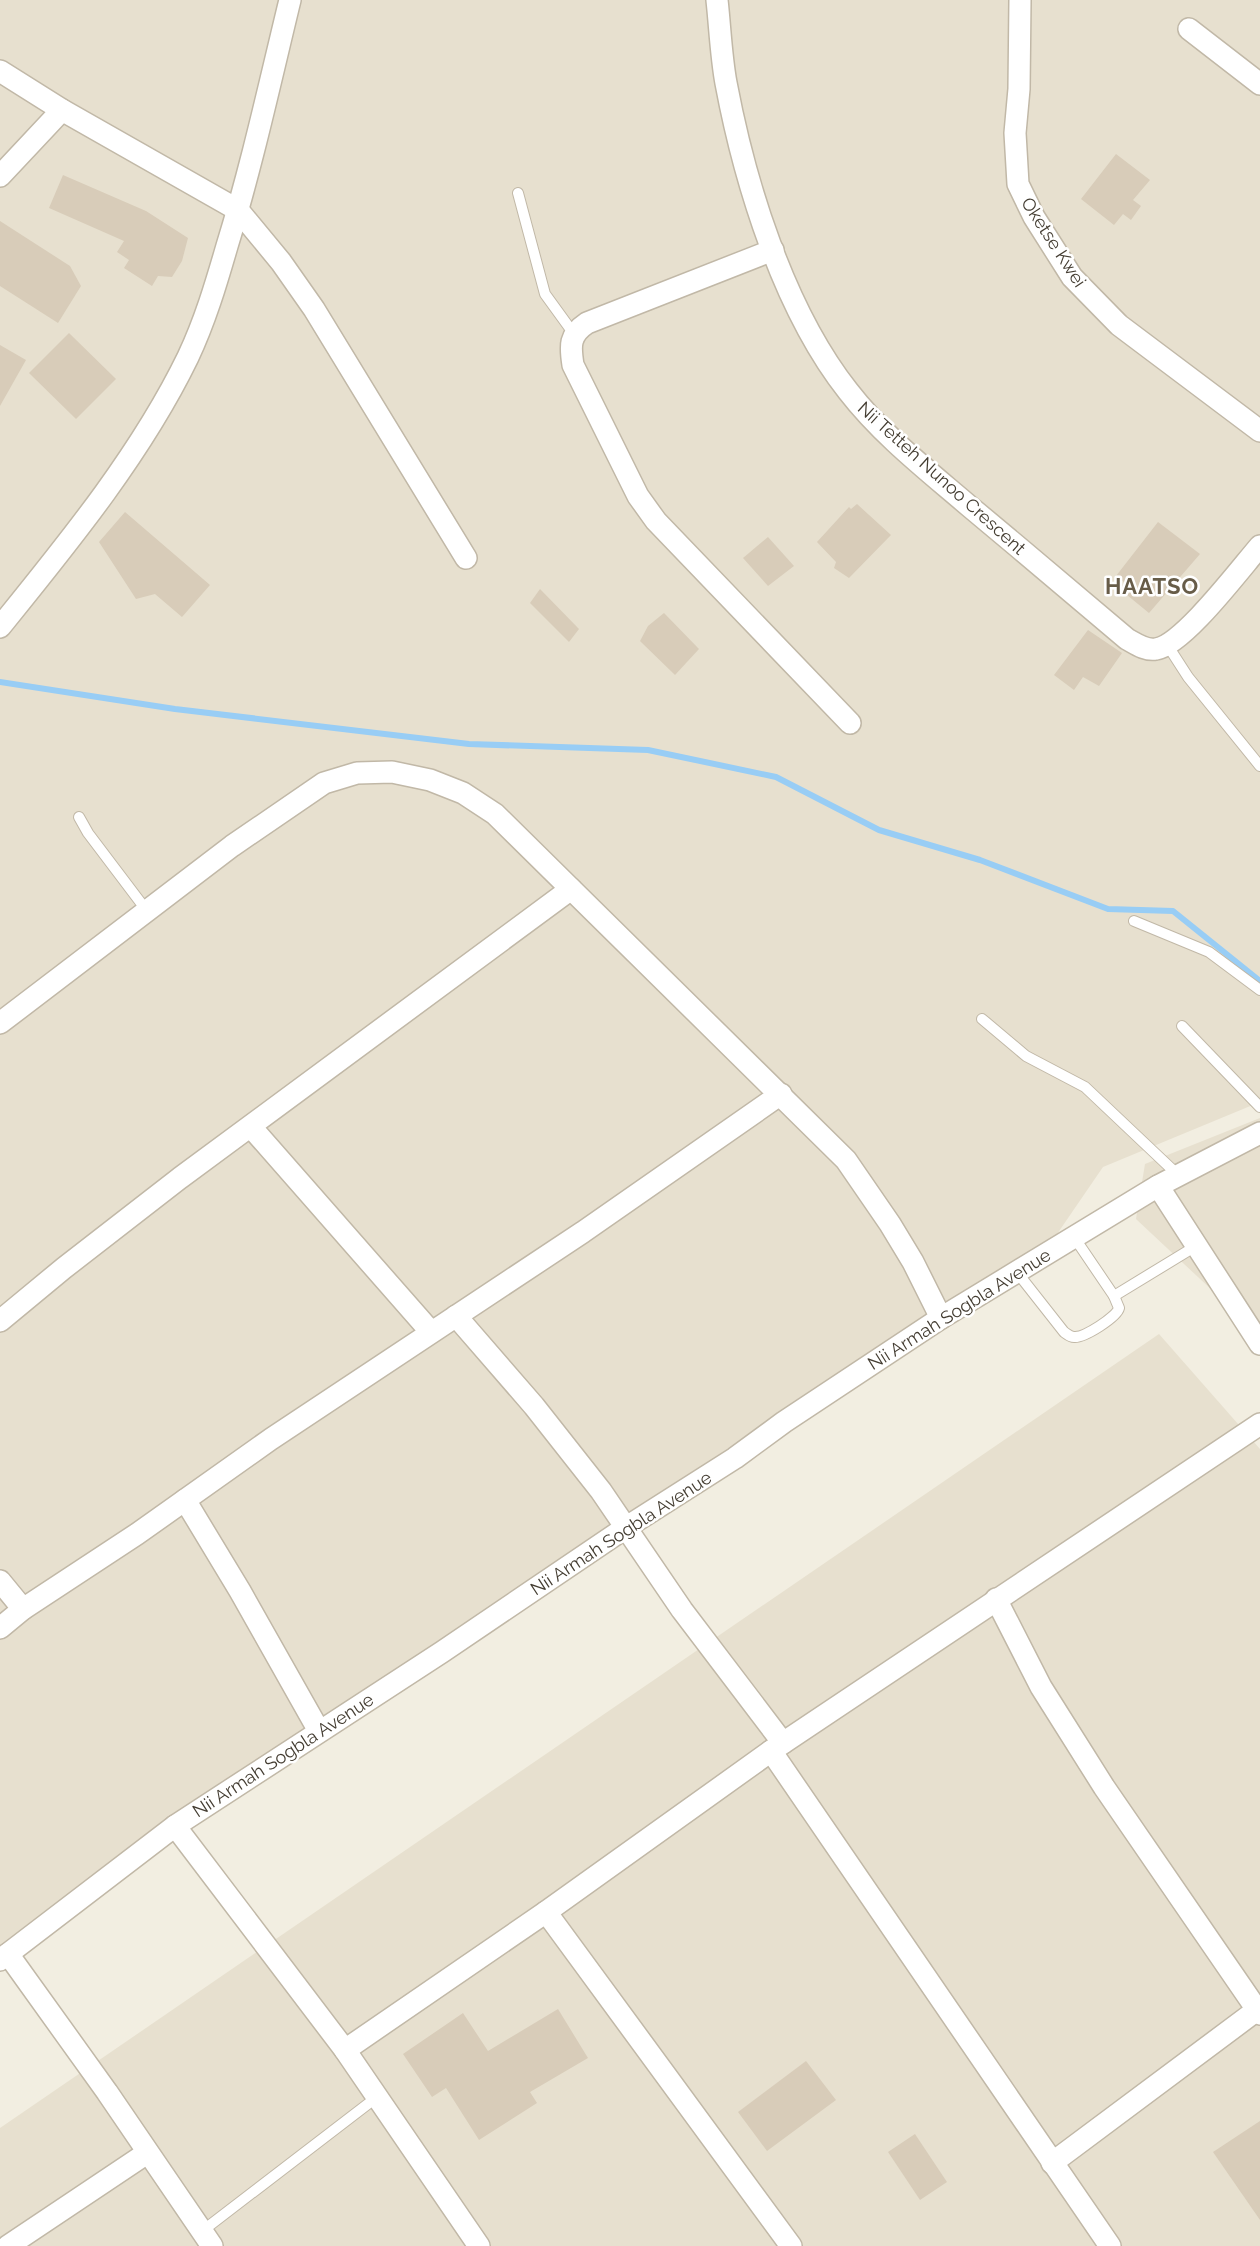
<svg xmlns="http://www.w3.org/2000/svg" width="1260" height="2246" font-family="Raleway,sans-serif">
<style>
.residential{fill:#e7e0cf}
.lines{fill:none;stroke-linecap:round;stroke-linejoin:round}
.stream{stroke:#98cdf5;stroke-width:6}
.building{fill:#d8ccb9}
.lane-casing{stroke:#c1b8a7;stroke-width:12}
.street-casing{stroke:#c1b8a7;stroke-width:24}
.lane{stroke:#fff;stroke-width:10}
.street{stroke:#fff;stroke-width:21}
.labels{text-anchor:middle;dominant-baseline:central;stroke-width:5;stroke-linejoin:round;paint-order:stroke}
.street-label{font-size:18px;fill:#443d32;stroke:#fff}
.district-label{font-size:22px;font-weight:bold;letter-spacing:1px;fill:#675c48;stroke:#fff}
</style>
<rect width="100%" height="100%" fill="#f2eee1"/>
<g class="residential">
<polygon points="0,0 1260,0 1260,1102 1103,1167 1042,1256 0,1951"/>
<polygon points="1260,1118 1260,1335 1136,1219 1145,1164"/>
<polygon points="1159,1334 1260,1449 1260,2246 0,2246 0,2128"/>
</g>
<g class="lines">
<polyline class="stream" points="0,682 175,709 469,744 648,750 776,777 879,830 980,860 1108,909 1173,911 1260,981"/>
</g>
<g class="building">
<polygon points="1116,154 1150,180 1133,200 1141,206 1131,220 1123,214 1114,225 1081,199"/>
<polygon points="63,175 146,211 188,238 182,261 172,277 158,276 152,286 124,268 129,260 117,252 124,241 49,208"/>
<polygon points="0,221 70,266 81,286 58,323 0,286"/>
<polygon points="69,333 116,379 76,419 29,373"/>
<polygon points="0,345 26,360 0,406"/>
<polygon points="857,504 891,535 849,578 834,568 836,562 817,542 849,507 851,509"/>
<polygon points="125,512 210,585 182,617 155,594 136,599 99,542"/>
<polygon points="1158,522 1200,554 1149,613 1127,595 1132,588 1116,576"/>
<polygon points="768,537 794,566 768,586 743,558"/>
<polygon points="540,589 579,629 569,642 530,603"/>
<polygon points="664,613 699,649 675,675 640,641 648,626"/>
<polygon points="1088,630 1122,653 1099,686 1083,677 1074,690 1054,675"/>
<polygon points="558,2009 588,2058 530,2092 537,2103 479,2140 446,2088 432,2097 403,2054 463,2013 488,2051"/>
<polygon points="806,2061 836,2100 767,2151 738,2112"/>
<polygon points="1260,2121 1260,2220 1213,2152"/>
<polygon points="915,2134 947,2182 920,2200 888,2152"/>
</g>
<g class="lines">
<g class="lane-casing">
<g id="lane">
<polyline points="518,193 545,294 574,334"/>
<polyline points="1168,646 1188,677 1260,766"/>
<polyline points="79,817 88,833 147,911"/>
<polyline points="1134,921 1209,952 1260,990"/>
<polyline points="982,1019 1026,1056 1085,1087 1178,1175"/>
<polyline points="1182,1026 1260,1107"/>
<path d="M1016 1271 1064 1332C1067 1334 1070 1337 1074 1337 1084 1338 1117 1317 1119 1308L1114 1296 1074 1237"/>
<polyline points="1114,1296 1196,1246"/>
<polyline points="201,2232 377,2097"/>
</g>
</g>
<g class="street-casing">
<g id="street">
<path d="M717 0C720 27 721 56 726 83 745 184 784 310 848 391 882 435 927 470 969 506 1022 550 1075 595 1127 639 1136 644 1146 651 1156 649 1183 645 1240 569 1260 546"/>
<polyline points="1020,0 1019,89 1015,133 1018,184 1034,217 1072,277 1119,325 1260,431"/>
<polyline points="1189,29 1260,84"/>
<polyline points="0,71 62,110 238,210 281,262 314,309 466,558"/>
<polyline points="0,176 62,110"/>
<path d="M773 250 587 323C569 335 570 346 573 365L638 496 656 521 850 723"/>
<path d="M0 627C68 543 141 454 188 357 205 321 216 284 227 246 252 165 270 82 290 0"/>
<polyline points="0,1023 232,846 324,783 357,773 392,772 430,780 463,793 495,814 846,1160 890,1224 913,1262 941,1318"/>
<polyline points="251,1127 431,1332"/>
<polyline points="1158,1186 1260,1344"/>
<polyline points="456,1316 534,1406 601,1491 682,1610 783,1743"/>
<polyline points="0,1321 64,1268 180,1178 571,889"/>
<polyline points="185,1500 240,1591 319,1731"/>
<polyline points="0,1581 23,1609"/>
<polyline points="996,1599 1041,1687 1104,1787 1260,2014"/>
<polyline points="0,1628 23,1609 137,1534 271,1439 583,1232 781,1094"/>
<polyline points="771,1751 1110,2246"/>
<polyline points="175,1826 345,2050 479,2246"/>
<polyline points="546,1912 791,2246"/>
<polyline points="8,1954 107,2092 212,2246"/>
<polyline points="0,1960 175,1826 442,1652 625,1528 735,1458 784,1422 941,1318 1158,1186 1260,1133"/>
<polyline points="345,2050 546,1912 771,1751 1260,1424"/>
<polyline points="1052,2163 1257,2010"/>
<polyline points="8,2246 147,2153"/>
</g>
</g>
<use href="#lane" class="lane"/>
<use href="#street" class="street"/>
</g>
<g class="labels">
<g class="street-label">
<text transform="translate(1054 242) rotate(57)">Oketse Kwei</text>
<text transform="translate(942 478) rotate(42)">Nii Tetteh Nunoo Crescent</text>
<text transform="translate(959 1309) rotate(-32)">Nii Armah Sogbla Avenue</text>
<text transform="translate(621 1533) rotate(-33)">Nii Armah Sogbla Avenue</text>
<text transform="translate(283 1755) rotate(-33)">Nii Armah Sogbla Avenue</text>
</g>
<g class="district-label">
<text x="1152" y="586">HAATSO</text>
</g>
</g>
</svg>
